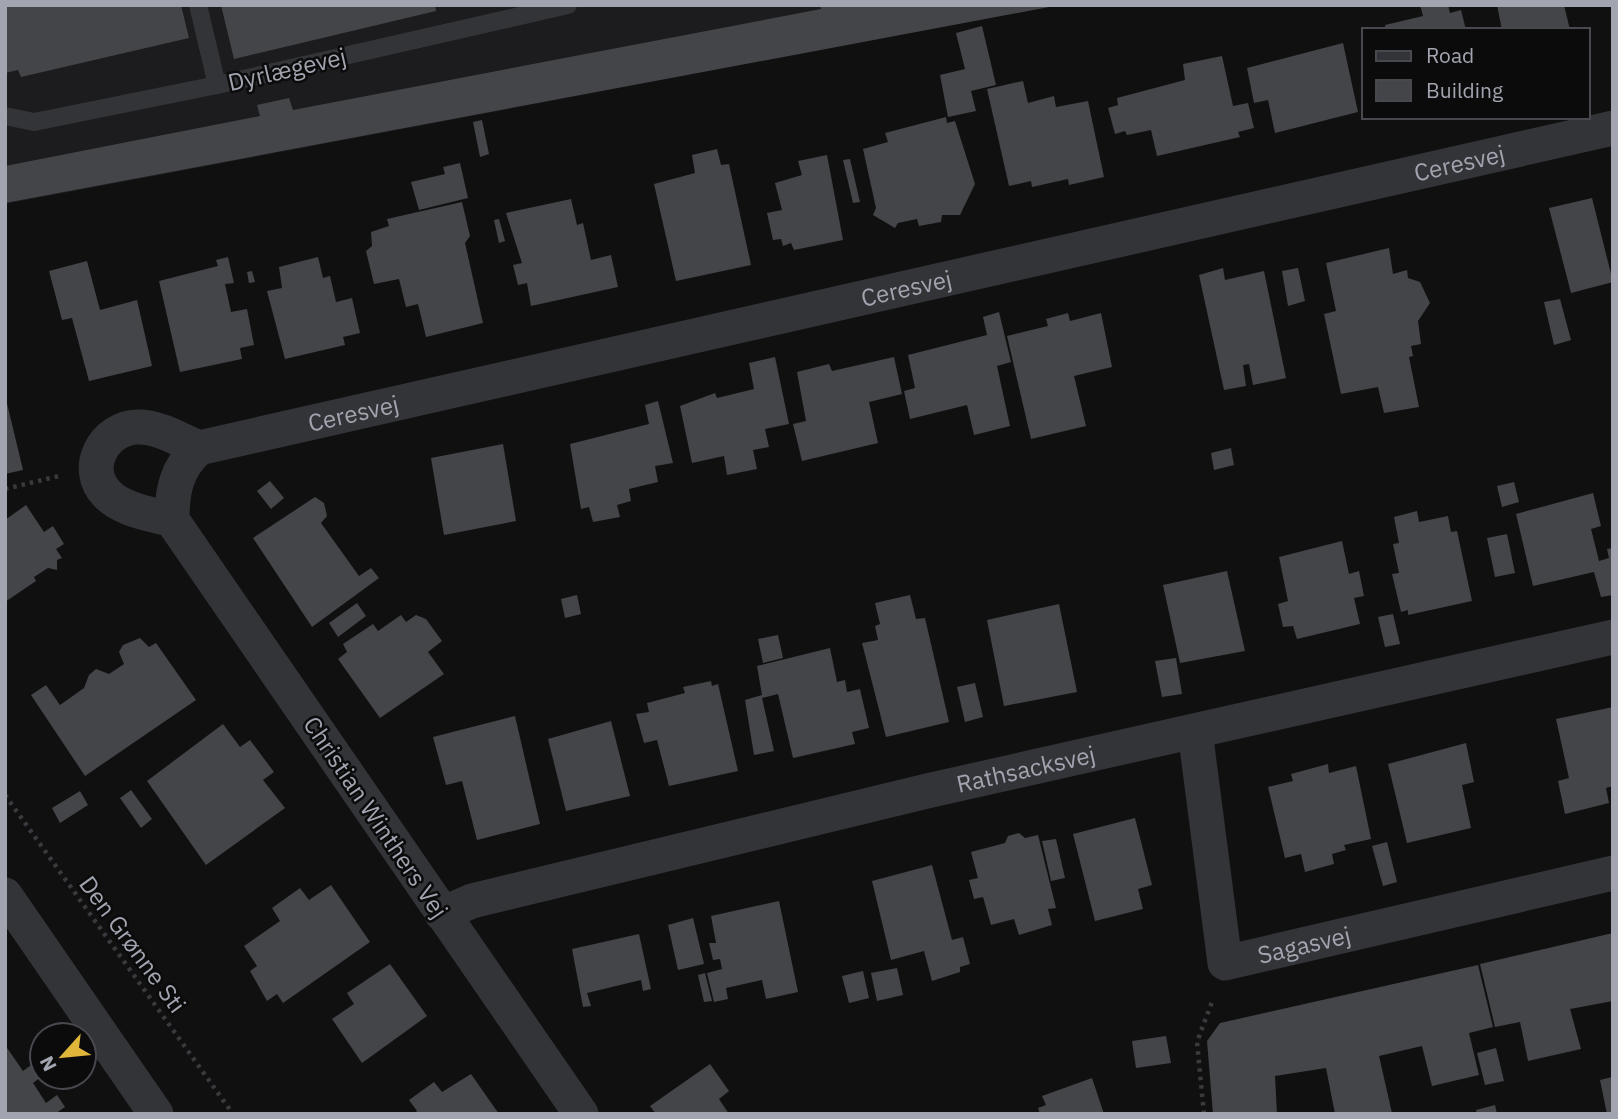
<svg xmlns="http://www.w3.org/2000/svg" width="1618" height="1119" font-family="'IBM Plex Sans',sans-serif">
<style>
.built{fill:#1c1c1e}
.building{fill:#444549}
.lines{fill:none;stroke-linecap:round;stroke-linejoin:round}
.path{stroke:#393a3e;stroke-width:4.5;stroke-dasharray:3.5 5;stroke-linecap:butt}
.service{stroke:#333438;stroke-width:18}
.minor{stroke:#333438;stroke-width:35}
.labels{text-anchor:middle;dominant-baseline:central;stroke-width:5;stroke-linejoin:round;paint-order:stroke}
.street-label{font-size:24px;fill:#a2a5b0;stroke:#0b0b0c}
</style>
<rect width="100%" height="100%" fill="#101011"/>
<polygon class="built" points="5,5 1060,5 5,204"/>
<g class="building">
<polygon points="5,5 181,5 189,38 21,77 18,70 5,73"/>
<polygon points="221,5 435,5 436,11 234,59"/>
<polygon points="820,5 1049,7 5,203 5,166 260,116 257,105 289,98 293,110 821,9"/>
<polygon points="1420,5 1448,5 1450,13 1461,10 1466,30 1386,30 1385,25 1423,16"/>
<polygon points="1497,5 1564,5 1570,30 1502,30"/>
<polygon points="982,26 996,85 971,91 976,111 948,117 940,75 965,69 956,33"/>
<polygon points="1343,43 1358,112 1275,133 1268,100 1254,103 1247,68"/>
<polygon points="1222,56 1233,106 1248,103 1254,128 1238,132 1240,137 1157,156 1151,130 1127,135 1125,131 1115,134 1108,108 1118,105 1117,98 1185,80 1183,64"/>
<polygon points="1023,81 1028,103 1054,96 1056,107 1088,101 1104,177 1069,185 1068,179 1032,187 1031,181 1009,186 987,89"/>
<polygon points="946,117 947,123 955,121 975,184 960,215 942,215 941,222 919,226 917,219 898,223 895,228 873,215 876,208 863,149 888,142 885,133"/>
<polygon points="482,120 489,154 480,157 473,122"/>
<polygon points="717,149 721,165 729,164 751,265 676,281 654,184 695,173 692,155"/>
<polygon points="827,155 843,240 794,250 791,243 783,246 781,239 773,240 767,213 782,210 775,183 802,175 798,161"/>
<polygon points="850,159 860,202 853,203 843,160"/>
<polygon points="460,163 468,198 419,210 411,182 445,174 443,167"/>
<polygon points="1592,198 1613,282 1571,293 1549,208"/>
<polygon points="571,199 577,225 583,223 591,260 611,255 618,287 531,306 527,283 518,285 513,265 522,263 506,213"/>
<polygon points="462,202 470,236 465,243 483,323 426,337 418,304 406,307 399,279 374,284 366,251 372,246 371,232 389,226 387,219"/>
<polygon points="499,219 505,241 499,243 494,220"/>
<polygon points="1389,248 1393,274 1407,270 1408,278 1420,282 1430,303 1418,321 1421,344 1411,346 1413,356 1409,357 1419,407 1384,413 1378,387 1341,394 1324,314 1336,311 1326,263"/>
<polygon points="228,257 234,283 225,284 231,312 247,309 254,345 240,348 242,359 180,372 159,281 218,266 216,260"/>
<polygon points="318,257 323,278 330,276 336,302 352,298 360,333 343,337 345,345 285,359 267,291 282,288 279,267"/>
<polygon points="87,261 100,310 137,300 152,366 89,381 72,318 62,320 49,271"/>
<polygon points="1223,268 1225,280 1264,271 1286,378 1253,385 1249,364 1243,365 1246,386 1224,390 1199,275"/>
<polygon points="1298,268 1305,301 1288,306 1282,271"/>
<polygon points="252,271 255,282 249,283 247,272"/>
<polygon points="1560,299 1571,340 1554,345 1544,302"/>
<polygon points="999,312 1011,362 997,366 1010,426 974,435 967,405 910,419 904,391 915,388 908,355 987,335 983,317"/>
<polygon points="1068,313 1070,321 1101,313 1112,367 1074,376 1086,426 1031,439 1007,336 1048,326 1046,319"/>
<polygon points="775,357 789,424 765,429 769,447 753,450 757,469 727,475 724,456 692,463 680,406 715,393 717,398 754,389 749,363"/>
<polygon points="894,357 902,394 869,402 878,443 802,461 793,424 806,421 797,372 829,364 832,371"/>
<polygon points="5,395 23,470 5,474"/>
<polygon points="658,401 673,463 655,466 658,482 629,489 631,501 617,505 620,517 593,522 589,507 581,509 570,444 649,424 645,405"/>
<polygon points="503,444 516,521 444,535 431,458"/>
<polygon points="1231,448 1234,465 1214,470 1211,453"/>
<polygon points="270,481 284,498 271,509 257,491"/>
<polygon points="1514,482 1519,502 1502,507 1497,486"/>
<polygon points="1593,493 1601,526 1591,529 1599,561 1609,558 1607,549 1613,548 1613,595 1601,597 1594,572 1533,586 1516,514"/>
<polygon points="315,497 324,503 327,516 321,523 359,576 371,568 379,578 312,627 253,538"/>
<polygon points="26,505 44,532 53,526 64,544 56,549 62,558 57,560 57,570 48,568 34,577 36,581 5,602 5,520"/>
<polygon points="1417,511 1419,522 1448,516 1451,532 1457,531 1472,601 1408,615 1408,610 1401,612 1392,574 1399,573 1393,544 1399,543 1394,517"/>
<polygon points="1507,534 1515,573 1495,577 1487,538"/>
<polygon points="1342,541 1349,574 1359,571 1364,596 1354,598 1360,624 1297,639 1293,626 1283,627 1278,604 1288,601 1279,557"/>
<polygon points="1227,571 1245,651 1180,663 1163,585"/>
<polygon points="577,595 581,614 565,618 561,599"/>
<polygon points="910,595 916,619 925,618 949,722 886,737 862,643 878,640 875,626 880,624 875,603"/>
<polygon points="357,603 366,616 338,637 329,623"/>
<polygon points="1059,604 1077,692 1004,706 987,620"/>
<polygon points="1393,614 1400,644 1385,647 1378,617"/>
<polygon points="401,615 406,622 416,615 426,619 442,641 428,652 444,674 380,718 338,659 347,652 343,644 373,624 378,631"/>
<polygon points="778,635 783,658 763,663 758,639"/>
<polygon points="140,638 149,647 156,643 196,700 85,776 31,695 46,685 60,705 84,688 89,675 96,669 109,674 124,664 119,652 123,645"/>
<polygon points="830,648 837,682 845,680 847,692 860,689 869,728 852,732 855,744 793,758 778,694 762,698 774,751 754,755 745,700 762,695 757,666"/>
<polygon points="1176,658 1182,694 1162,697 1155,661"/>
<polygon points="711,681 712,686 718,684 738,771 669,786 657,740 644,743 636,714 649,712 647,703 685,693 683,687"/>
<polygon points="975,683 983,717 965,722 957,687"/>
<polygon points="1613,707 1613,786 1606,788 1609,803 1565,814 1558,781 1569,778 1556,719"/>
<polygon points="515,716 540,824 477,840 462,781 446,785 433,737"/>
<polygon points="611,721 630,796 566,811 548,739"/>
<polygon points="223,724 240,747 250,740 274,772 263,780 285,808 206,865 147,781"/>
<polygon points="1466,743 1474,782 1462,785 1471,828 1407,843 1388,764"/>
<polygon points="1328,764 1329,773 1356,766 1371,839 1344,845 1346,850 1332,854 1334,864 1305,872 1301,854 1285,858 1268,787 1293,781 1291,774"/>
<polygon points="131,790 152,819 141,828 120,798"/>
<polygon points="80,791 88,805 60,823 52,808"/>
<polygon points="1135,818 1152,885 1138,889 1143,909 1095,921 1073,834"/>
<polygon points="1019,833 1025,838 1038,835 1056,908 1048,909 1052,925 1019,935 1014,919 991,925 983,897 974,899 969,880 978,878 971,852 1005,843 1008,836"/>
<polygon points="1056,839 1065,878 1051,881 1042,841"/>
<polygon points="1387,842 1397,882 1383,886 1372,846"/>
<polygon points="932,865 952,940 963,937 970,964 960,967 960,972 932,981 924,951 891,960 872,881"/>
<polygon points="331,885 370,942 283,1003 277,994 267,1001 250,971 257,966 244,946 280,921 272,908 300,888 309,900"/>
<polygon points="779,901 798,992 766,999 762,980 726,988 728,999 714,1002 707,973 722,969 720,959 713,960 709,943 716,943 711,916"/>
<polygon points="693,918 704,964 678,970 668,925"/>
<polygon points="1613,933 1613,1001 1570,1009 1581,1049 1528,1061 1520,1022 1495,1027 1480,964"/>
<polygon points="639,934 651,989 643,991 641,980 587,993 591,1006 583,1007 572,949"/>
<polygon points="390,964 427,1016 362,1063 332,1019 354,1004 347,993"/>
<polygon points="1478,965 1493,1027 1469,1033 1479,1075 1432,1086 1422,1046 1379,1056 1392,1113 1335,1114 1326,1068 1275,1076 1277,1114 1213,1114 1207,1041 1220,1023"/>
<polygon points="897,968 903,995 877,1001 871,973"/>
<polygon points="863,971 869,998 849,1003 842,976"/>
<polygon points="705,973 712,1001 704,1002 698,975"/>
<polygon points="1166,1036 1171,1063 1136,1068 1132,1041"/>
<polygon points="5,1045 23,1071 34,1063 42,1076 33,1083 46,1103 57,1095 65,1107 55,1114 5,1114"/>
<polygon points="1496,1048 1504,1081 1485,1085 1477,1053"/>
<polygon points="710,1064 729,1091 719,1099 729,1114 656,1114 650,1106"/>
<polygon points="471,1074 499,1114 414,1114 417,1111 409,1100 434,1082 442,1092"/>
<polygon points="1612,1077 1613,1113 1607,1114 1600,1080"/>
<polygon points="1092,1078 1104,1114 1040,1114 1038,1108 1046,1105 1042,1096"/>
<polygon points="1495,1105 1497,1114 1477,1114 1476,1110"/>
</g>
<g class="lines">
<g class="path">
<polyline points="5,489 59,476"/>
<polyline points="5,795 233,1114"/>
<polyline points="1204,1114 1197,1042 1213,999"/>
</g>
<g class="service">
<polyline points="198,5 217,85"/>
<polyline points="5,116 34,122 217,85 568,5"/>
</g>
<g class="minor">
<path d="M172 520C152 514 122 510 107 494 82 468 104 428 137 427 158 426 180 440 199 448"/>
<path id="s1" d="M1195 731 1225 963 1613 873"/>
<polyline points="5,895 156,1114"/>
<path id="s2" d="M442 914 472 901 927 791 1613 637"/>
<path id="s3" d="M581 1114 172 520C172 491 176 468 199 448L1613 128"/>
</g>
</g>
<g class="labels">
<g class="street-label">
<text transform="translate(287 69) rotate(-13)">Dyrlægevej</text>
<text stroke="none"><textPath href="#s3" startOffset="2093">Ceresvej</textPath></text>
<text stroke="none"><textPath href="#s3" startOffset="1526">Ceresvej</textPath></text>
<text stroke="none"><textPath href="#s3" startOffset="959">Ceresvej</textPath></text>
<text stroke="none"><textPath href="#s2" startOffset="602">Rathsacksvej</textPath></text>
<text transform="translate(376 817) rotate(56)">Christian Winthers Vej</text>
<text transform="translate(133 944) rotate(54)">Den Grønne Sti</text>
<text stroke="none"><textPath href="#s1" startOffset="315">Sagasvej</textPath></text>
</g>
</g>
<rect width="1618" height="1119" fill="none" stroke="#a2a5b0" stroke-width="14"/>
<rect x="1362" y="28" width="228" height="91" fill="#0b0b0c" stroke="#47494e" stroke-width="2"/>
<rect x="1376" y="51" width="35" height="10" fill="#333438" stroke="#47494e" stroke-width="2"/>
<text x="1426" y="63" font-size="21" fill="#a2a5b0">Road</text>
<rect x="1376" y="80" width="35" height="21" fill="#444549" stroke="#47494e" stroke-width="2"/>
<text x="1426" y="98" font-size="21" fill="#a2a5b0">Building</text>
<g transform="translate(63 1056) rotate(243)"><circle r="33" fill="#0b0b0c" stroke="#47494e" stroke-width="2"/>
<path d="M0-5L12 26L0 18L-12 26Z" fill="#dfb63a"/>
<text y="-10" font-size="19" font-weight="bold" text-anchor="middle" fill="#a2a5b0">N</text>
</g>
</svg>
